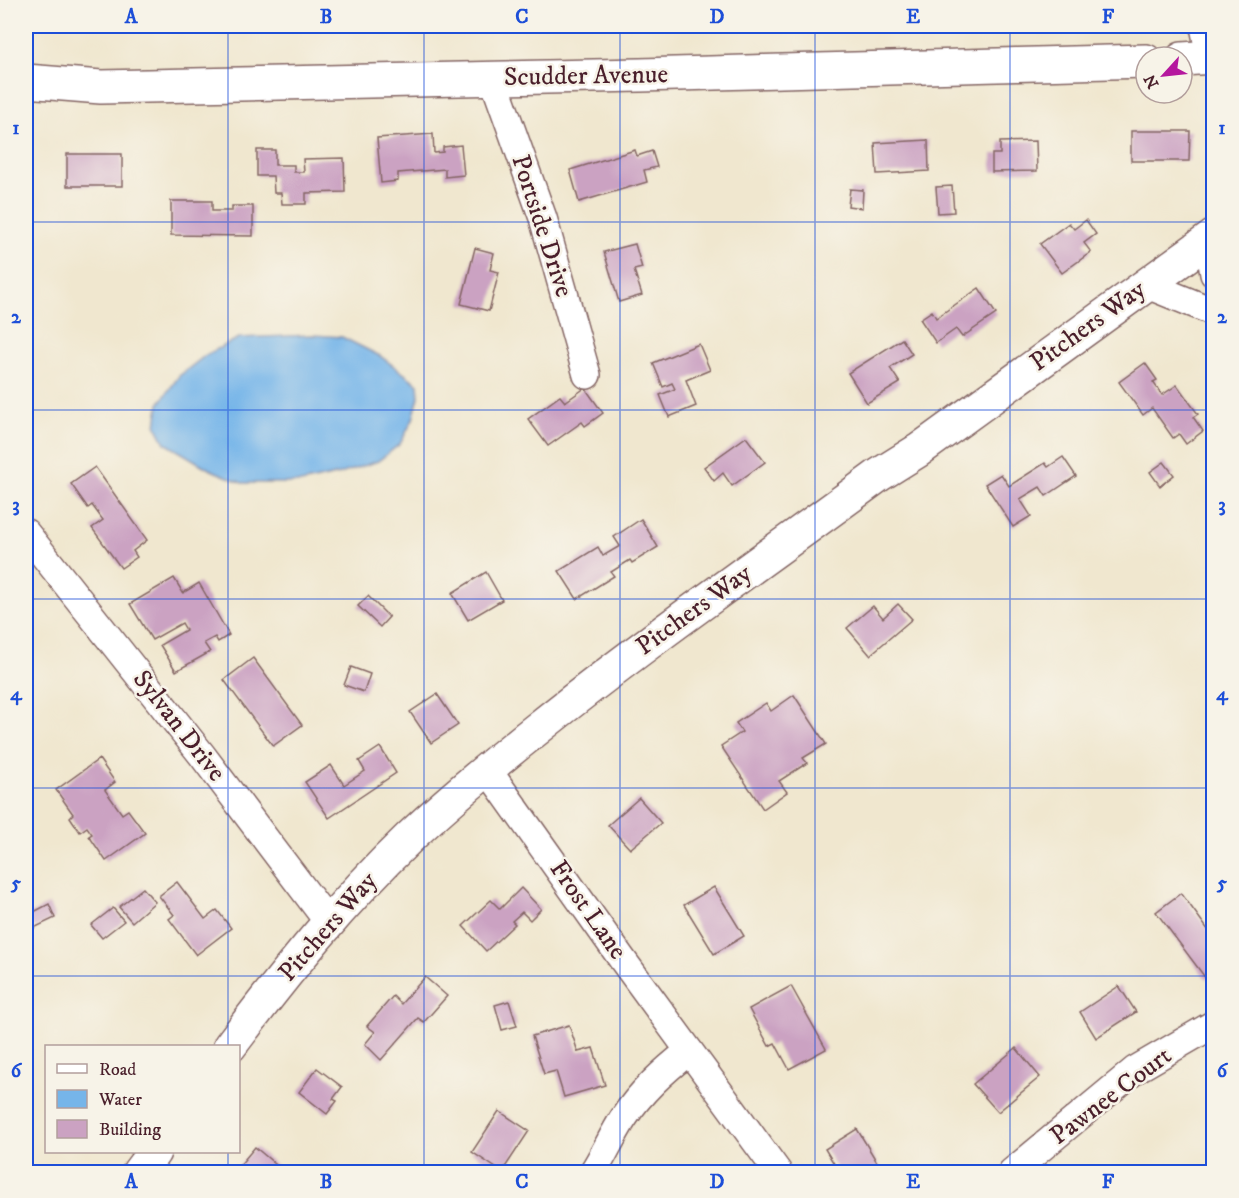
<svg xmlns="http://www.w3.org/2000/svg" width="1239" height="1198" font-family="'IM FELL DW Pica',serif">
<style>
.water{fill:#76b5e9;stroke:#606a8a;stroke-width:1.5}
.building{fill:#cba2c2}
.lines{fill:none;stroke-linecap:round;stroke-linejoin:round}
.minor-casing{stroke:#846564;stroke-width:30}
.secondary-casing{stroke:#846564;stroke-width:36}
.minor{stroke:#fff;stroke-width:27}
.secondary{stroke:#fff;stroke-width:33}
.grid{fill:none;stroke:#1d4ed8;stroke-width:1.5;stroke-opacity:0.55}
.labels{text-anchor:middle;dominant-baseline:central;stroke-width:5;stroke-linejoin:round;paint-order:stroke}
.street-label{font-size:26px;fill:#4a1f2b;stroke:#f7f3e8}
.neatline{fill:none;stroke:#1d4ed8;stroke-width:2}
.grid-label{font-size:20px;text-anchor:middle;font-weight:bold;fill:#1d4ed8}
</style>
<rect width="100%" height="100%" fill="#f7f3e8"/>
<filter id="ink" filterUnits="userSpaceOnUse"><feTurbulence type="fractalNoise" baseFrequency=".0167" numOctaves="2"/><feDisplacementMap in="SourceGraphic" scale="12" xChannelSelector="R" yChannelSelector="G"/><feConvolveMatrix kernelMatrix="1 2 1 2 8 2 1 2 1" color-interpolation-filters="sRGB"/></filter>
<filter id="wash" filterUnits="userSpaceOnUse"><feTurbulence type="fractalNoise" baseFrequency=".008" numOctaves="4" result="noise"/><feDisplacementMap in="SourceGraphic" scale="24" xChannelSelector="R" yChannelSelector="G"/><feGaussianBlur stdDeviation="1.35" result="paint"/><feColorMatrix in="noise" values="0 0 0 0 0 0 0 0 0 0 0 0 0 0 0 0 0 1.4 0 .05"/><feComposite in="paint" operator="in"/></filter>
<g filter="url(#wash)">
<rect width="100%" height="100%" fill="#f0e7cf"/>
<polygon class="water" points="313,335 342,337 380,356 418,384 419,397 413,419 400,444 378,461 340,474 301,483 242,483 209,469 165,443 156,426 159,404 179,376 206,355 239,338"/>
<g id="blocks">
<g class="building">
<polygon points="1131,131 1190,131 1189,161 1131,161"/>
<polygon points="433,134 434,153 443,152 443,147 461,145 464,175 445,177 445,169 398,173 398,181 381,183 377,138"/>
<polygon points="928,140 929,171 877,174 875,143"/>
<polygon points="1036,141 1037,171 992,172 992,154 1000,154 1000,142"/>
<polygon points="257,150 275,150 275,165 294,165 294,172 304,172 303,159 344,158 345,192 306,193 306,204 282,204 281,193 274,193 273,176 257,176"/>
<polygon points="635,150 637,156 652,151 657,167 644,170 647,182 579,202 570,170"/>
<rect x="67" y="154" width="55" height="32"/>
<polygon points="952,186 954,212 938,213 936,187"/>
<polygon points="850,189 863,190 862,208 848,206"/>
<polygon points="171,201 212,201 212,211 232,211 232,206 253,206 253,236 171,235"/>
<polygon points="1086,220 1096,234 1084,243 1091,252 1062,273 1040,244 1069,223 1074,229"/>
<polygon points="635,244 642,268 634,270 642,295 619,302 604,252"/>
<polygon points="475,248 494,253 490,270 499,272 489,311 461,304"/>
<polygon points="979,288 996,314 962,337 956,329 936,343 920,319 932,311 936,318"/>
<polygon points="902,339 912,354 890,368 900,383 867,403 848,373"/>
<polygon points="699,344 710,370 686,380 696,406 669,417 660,395 675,389 672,383 663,387 653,363"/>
<polygon points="1145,363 1157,380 1153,382 1162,395 1177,385 1198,414 1193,417 1203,431 1186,444 1179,434 1173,438 1152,408 1143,415 1119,382"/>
<polygon points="585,388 603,413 585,426 582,422 548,446 528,419 560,396 565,402"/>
<polygon points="746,437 765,462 732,486 723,473 714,481 704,467"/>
<polygon points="1063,457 1076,476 1046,496 1040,487 1020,499 1031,516 1013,527 985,484 1001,474 1009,486 1045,463 1048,467"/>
<polygon points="1164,462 1174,475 1160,486 1150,472"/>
<polygon points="95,467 147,540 133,551 137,557 121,568 92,528 103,520 92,505 88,508 71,484"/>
<polygon points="641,519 658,547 632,563 630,560 611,572 614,576 577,599 559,571 598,547 603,556 620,546 614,537"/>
<polygon points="486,572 502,600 468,620 452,593"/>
<polygon points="174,578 183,593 199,583 229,635 218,642 215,637 204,643 210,652 176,671 160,645 186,630 182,623 152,640 130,604"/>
<polygon points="368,596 389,617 380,627 358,606"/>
<polygon points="898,604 912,619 870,655 847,628 873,606 883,618"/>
<polygon points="253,658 302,725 273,746 224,680"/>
<polygon points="351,667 370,674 364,692 344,685"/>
<polygon points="437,694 458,725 431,743 410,712"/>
<polygon points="794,695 826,744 803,758 807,763 779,781 787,792 763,809 721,746 742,732 736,723 766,703 771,711"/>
<polygon points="380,747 396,773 329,818 305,782 331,765 344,785 365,771 359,761"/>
<polygon points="99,759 115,782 105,790 122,814 128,810 145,833 106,861 89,836 92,834 87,827 80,832 70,817 73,814 56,790"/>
<polygon points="639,798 661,823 630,849 608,825"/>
<polygon points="177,882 205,919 217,910 231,928 196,955 169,919 174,915 159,896"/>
<polygon points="714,887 744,936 714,954 684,905"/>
<polygon points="143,888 155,902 132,922 119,907"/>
<polygon points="521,888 541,909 530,920 522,912 512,921 515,924 486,951 463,926 491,900 500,909"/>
<polygon points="1181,893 1214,938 1214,975 1207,980 1156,912"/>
<polygon points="49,904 55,918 34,928 33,924 28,927 26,916"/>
<polygon points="113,908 124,921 102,938 91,925"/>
<polygon points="425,977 447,996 424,1022 418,1018 381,1060 365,1044 375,1032 367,1026 393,996 401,1004"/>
<polygon points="791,986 826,1049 789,1069 775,1043 769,1046 749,1009"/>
<polygon points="1119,986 1136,1012 1096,1038 1080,1012"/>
<polygon points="509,1001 517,1026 502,1030 495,1005"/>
<polygon points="569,1025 578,1052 593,1048 605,1085 564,1097 556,1071 544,1074 532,1036"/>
<polygon points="1016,1048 1040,1077 998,1112 973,1084"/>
<polygon points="317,1068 342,1087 333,1099 337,1101 327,1114 299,1092"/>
<polygon points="499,1111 529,1131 502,1172 472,1152"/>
<polygon points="857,1129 883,1172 839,1172 825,1149"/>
<polygon points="255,1147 282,1170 281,1172 234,1172"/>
<polygon points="26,1154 33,1172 26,1172"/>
<polygon points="703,1167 704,1172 687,1172"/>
</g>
</g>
</g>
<g filter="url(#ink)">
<use href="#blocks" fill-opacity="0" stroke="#846564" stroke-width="1.5"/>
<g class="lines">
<g class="minor-casing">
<g id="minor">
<polyline points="1204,26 1210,57"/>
<polyline points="493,78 543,218 587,375"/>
<polyline points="1208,240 1214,274"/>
<polyline points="1145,284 1214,312"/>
<polyline points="26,533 202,755 329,923"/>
<polyline points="487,769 622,959 778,1172"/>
<path d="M593 1172C604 1155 612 1136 623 1119 641 1091 664 1071 689 1051"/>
<polyline points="1012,1172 1135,1070 1214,1024"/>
</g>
</g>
<g class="secondary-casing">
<g id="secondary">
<polyline points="1182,59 1214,57"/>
<polyline points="26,81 101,87 640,75 1146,61"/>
<path d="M230 1046C285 973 343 901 410 837 450 799 494 763 537 729 648 640 765 559 879 475L919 450 1214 236"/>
<polyline points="139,1172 154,1152"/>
</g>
</g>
<use href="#minor" class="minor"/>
<use href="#secondary" class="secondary"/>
</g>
</g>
<path class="grid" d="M228 26V1046M424 26V1172M620 26V1172M815 26V1172M1010 26V1172M26 222H1214M26 410H1214M26 599H1214M26 788H1214M26 976H1214M228 1152V1172"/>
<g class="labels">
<g class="street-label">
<text transform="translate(586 76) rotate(-1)">Scudder Avenue</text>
<text transform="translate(542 226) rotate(72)">Portside Drive</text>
<text transform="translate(1088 326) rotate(-36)">Pitchers Way</text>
<text transform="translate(694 610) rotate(-36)">Pitchers Way</text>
<text transform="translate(179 726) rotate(52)">Sylvan Drive</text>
<text transform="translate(588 910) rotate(55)">Frost Lane</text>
<text transform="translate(328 927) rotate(-49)">Pitchers Way</text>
<text transform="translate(1111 1096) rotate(-37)">Pawnee Court</text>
</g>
</g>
<rect width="1239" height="1198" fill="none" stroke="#f7f3e8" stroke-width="66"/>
<rect x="45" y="1045" width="195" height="108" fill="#f7f3e8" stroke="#b29e9c" stroke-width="1.5"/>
<rect x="57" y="1064" width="30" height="9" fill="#ffffff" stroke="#b29e9c" stroke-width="1.5"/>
<text x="99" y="1075" font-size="18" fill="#4a1f2b">Road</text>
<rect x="57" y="1090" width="30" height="18" fill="#76b5e9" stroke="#b29e9c" stroke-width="1.5"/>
<text x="99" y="1105" font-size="18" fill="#4a1f2b">Water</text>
<rect x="57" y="1120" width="30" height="18" fill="#cba2c2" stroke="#b29e9c" stroke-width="1.5"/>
<text x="99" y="1135" font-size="18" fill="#4a1f2b">Building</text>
<g transform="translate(1164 75) rotate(243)"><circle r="28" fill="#f7f3e8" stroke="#b29e9c" stroke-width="1.5"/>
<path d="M0-4.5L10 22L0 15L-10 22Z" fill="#b5179e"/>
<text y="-9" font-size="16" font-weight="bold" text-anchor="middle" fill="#4a1f2b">N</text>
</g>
<rect x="33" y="33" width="1173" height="1132" class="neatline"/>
<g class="grid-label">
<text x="131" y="23">A</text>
<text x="326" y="23">B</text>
<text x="522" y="23">C</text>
<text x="717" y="23">D</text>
<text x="913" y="23">E</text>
<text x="1108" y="23">F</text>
<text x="16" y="134">1</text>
<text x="1222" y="134">1</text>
<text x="16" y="323">2</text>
<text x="1222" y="323">2</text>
<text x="16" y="511">3</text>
<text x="1222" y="511">3</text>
<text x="16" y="700">4</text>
<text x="1222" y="700">4</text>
<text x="16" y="889">5</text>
<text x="1222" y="889">5</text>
<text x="16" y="1077">6</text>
<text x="1222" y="1077">6</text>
<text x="131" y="1188">A</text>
<text x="326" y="1188">B</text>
<text x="522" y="1188">C</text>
<text x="717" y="1188">D</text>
<text x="913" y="1188">E</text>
<text x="1108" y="1188">F</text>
</g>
</svg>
